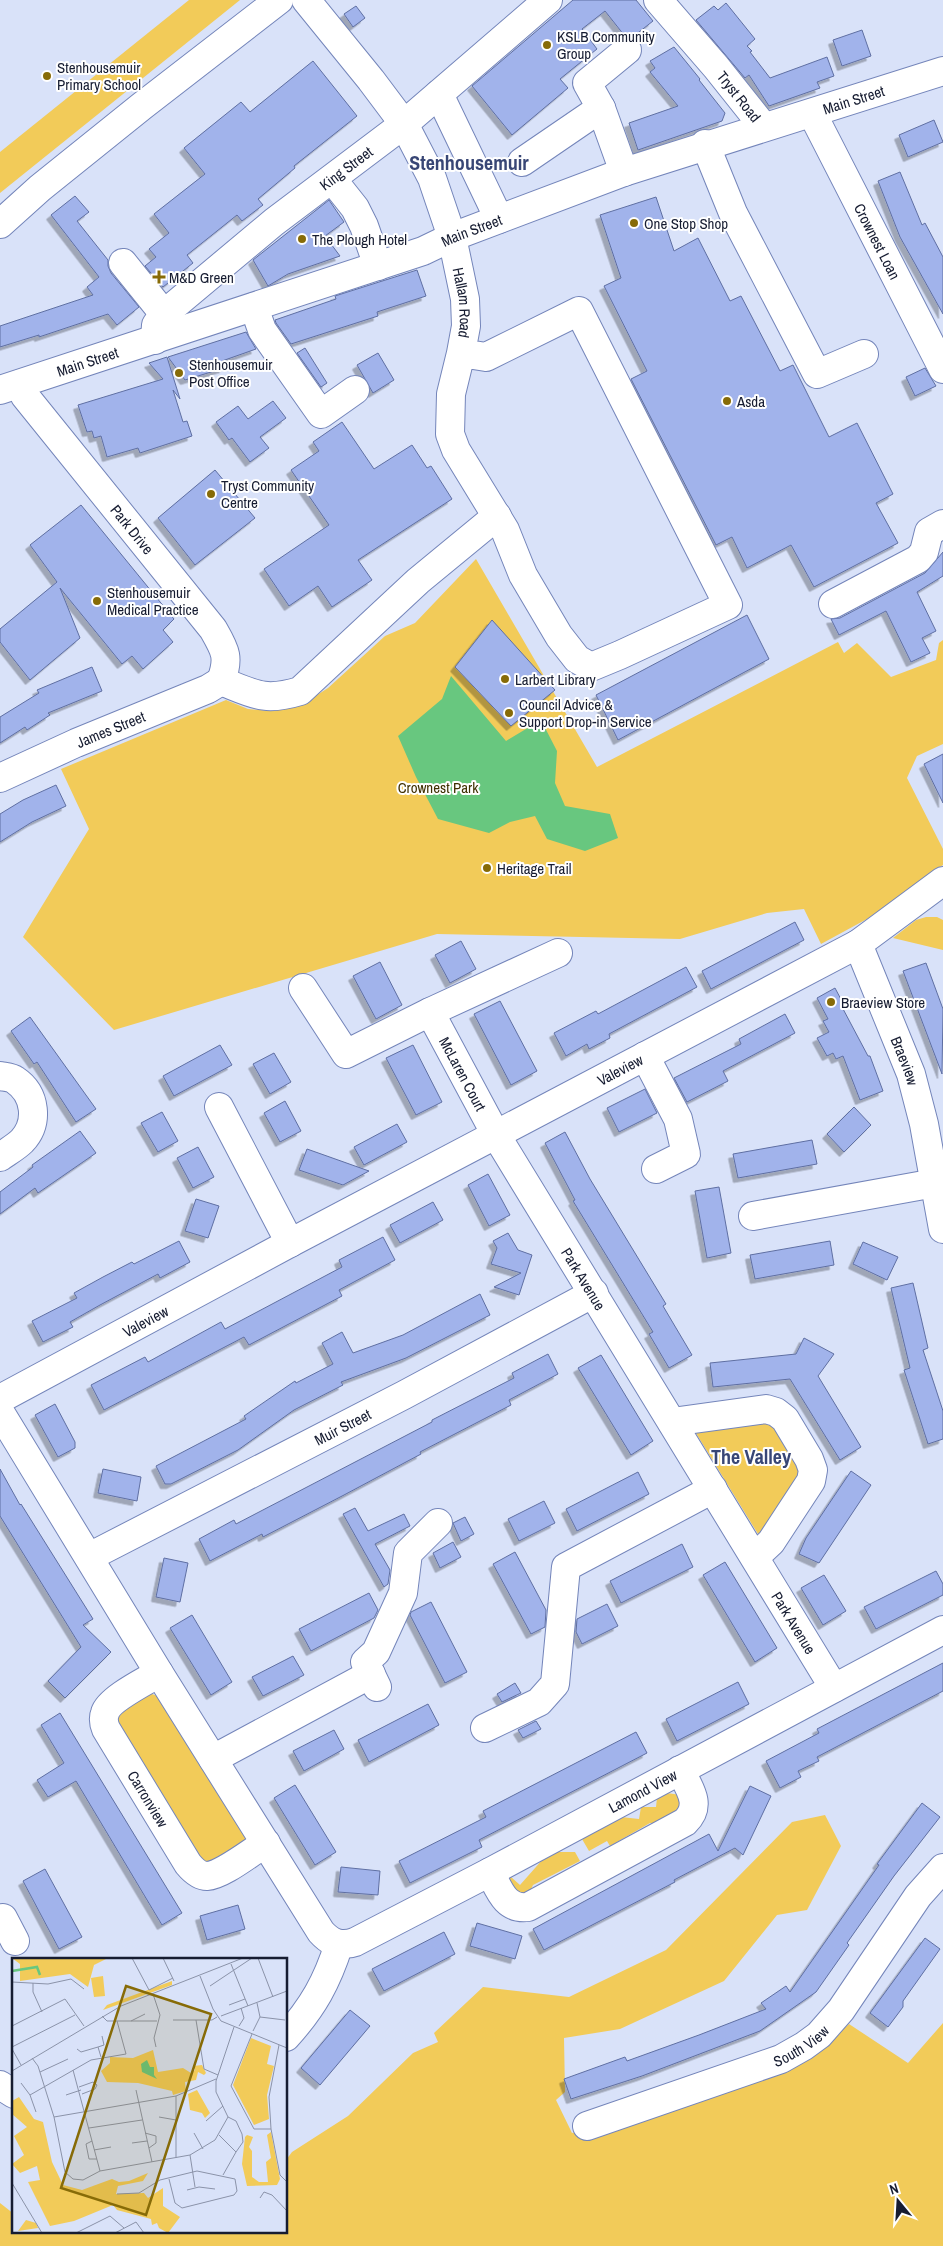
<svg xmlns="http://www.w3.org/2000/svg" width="943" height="2246" font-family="'Archivo Narrow',sans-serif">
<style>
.green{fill:#f2cb59}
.water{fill:#68c77f}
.building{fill:#a1b3eb;stroke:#5f6fa2;filter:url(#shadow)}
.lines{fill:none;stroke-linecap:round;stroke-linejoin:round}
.minor-casing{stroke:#7485ba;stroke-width:30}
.major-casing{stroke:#7485ba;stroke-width:30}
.minor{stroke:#fff;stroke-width:28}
.major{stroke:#fff;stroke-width:28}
.poi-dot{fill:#876b07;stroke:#fff;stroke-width:2}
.labels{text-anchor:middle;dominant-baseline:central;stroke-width:4;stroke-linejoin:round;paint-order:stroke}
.poi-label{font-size:15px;fill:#161c31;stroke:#fff;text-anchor:start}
.street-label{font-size:15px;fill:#161c31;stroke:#fff}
.park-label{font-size:15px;fill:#3f2f00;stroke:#fff}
.district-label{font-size:20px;font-weight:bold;fill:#384675;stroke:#fff}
.inset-river{fill:none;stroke:#68c77f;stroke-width:2.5}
.inset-road{fill:none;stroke:#8b93a9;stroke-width:1}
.view{fill:#876b07;fill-opacity:0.15;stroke:#876b07;stroke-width:2.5}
.inset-edge{fill:none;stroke:#161c31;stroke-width:2.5}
</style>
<defs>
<filter id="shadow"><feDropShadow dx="-4.5" dy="4.5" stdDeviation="0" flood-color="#0004"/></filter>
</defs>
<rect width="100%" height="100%" fill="#d9e2f9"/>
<g class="green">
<polygon points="189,0 240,0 0,193 0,152"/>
<polygon points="476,559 597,767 838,642 844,653 857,643 891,677 936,660 939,643 943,640 943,744 917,756 907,778 943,849 943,865 867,919 821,944 804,909 767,913 680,939 437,934 114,1030 23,937 89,829 61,769 226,700 248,709 270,711 303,704 328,688 385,636 415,623"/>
<polygon points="926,917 937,917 943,920 943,950 893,938 916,920"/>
<polygon points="767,1416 804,1472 767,1530 758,1534 694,1430"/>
<polygon points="143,1694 152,1694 160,1697 247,1836 247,1841 216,1863 201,1864 113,1714"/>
<polygon points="667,1793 687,1796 689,1802 666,1825 650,1823 610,1846 607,1841 589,1851 582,1839 621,1817 639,1819 641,1807 656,1807 657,1798"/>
<polygon points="825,1815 841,1846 807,1910 777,1915 724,1981 620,2029 564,2038 565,2092 556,2100 572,2133 809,2059 849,2024 908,2063 943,2023 943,2246 0,2246 0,2203 14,2214 14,2232 286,2232 286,2160 292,2152 348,2116 413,2053 438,2042 434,2033 483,1987 569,1997 666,1950 792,1822"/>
<polygon points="556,1852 575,1852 580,1861 533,1885 526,1900 503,1881 511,1877 520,1885 543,1859"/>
</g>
<polygon class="water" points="451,676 506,741 541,720 557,751 555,783 565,806 610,814 618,838 585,851 547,839 535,816 510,822 489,833 438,819 416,777 398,736 442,699"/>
<g class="building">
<polygon points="573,0 636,0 653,21 634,36 624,35 605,11 582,29 597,49 560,79 568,88 512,135 472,86"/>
<polygon points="726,3 755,39 747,46 752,51 750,52 770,78 827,57 834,76 817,82 820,88 769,106 749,75 745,78 696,20 714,6 718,10"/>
<polygon points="356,6 365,18 353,27 344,14"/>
<polygon points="862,30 871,56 842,66 833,40"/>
<polygon points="674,47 700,79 699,80 725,113 722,121 638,150 629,123 678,106 650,72 655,68 650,61"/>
<polygon points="313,61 357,116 294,166 295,168 258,199 263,205 242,221 237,215 187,255 193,263 163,287 145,266 156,257 149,249 169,233 154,214 205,174 184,148 241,102 250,112"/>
<polygon points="934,120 943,142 908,157 899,135"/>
<polygon points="900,172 922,225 925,223 943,257 943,314 900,237 878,181"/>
<polygon points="75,196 89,212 77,221 108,260 108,266 111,273 139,307 117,325 108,314 39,337 39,335 0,347 0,326 93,295 87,287 99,277 51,215"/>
<polygon points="656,197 674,251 698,238 730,301 741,296 780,371 793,365 829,437 857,423 893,494 876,503 898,543 814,587 791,545 747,568 732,537 716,545 631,379 647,371 604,286 621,278 600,215"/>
<polygon points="329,200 344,222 325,236 340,256 288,274 268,286 253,260"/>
<polygon points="417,270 426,296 377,312 378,316 291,344 276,323 275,320 336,299 335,296"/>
<polygon points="246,332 256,349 222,361 224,368 185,380 168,357"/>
<polygon points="305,348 327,383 321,387 297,353"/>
<polygon points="378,353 394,380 373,393 357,365"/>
<polygon points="167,357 180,399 173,390 183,422 187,421 192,436 140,453 138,448 107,457 101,436 94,438 92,431 87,432 78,405 163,379 149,363"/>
<polygon points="925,368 936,386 915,396 906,377"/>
<polygon points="273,401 286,418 260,437 269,448 250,462 232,438 229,440 216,422 238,406 248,419"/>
<polygon points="342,422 374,469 412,445 427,468 431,466 452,499 358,560 372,580 332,607 318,586 289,606 264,569 329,525 291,470 319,451 313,442"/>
<polygon points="215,470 255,518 195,565 158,518"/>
<polygon points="81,505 174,619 163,630 173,642 143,669 132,656 122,664 60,588 80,638 30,680 0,642 0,629 57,582 30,545"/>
<polygon points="943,552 943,576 917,592 936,631 922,638 930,653 911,662 886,611 839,635 831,619 840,618 925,573"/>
<polygon points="747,615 769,659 618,740 596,695"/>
<polygon points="492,620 555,690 511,726 455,667"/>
<polygon points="92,667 102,691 48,713 50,715 27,730 25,727 0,743 0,717 39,693 37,690"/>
<polygon points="943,754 943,803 924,764"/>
<polygon points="56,785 66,806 32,822 0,842 0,814 23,800"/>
<polygon points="795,922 804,940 711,989 702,971"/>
<polygon points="461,941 476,969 450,983 435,955"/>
<polygon points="380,962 402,1005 376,1019 353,976"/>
<polygon points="926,963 943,1009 942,1074 903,971"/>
<polygon points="686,967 697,987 609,1034 610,1038 589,1049 587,1044 566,1056 554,1033 596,1011 598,1014"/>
<polygon points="835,988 844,1005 842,1007 868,1056 870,1056 883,1091 860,1100 843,1056 836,1059 833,1053 827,1056 817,1038 829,1032 823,1021 828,1019 817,998"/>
<polygon points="500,1001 537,1071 511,1085 474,1014"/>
<polygon points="785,1014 795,1033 723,1071 728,1081 687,1102 674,1078 741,1044 739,1039"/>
<polygon points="30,1017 96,1109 76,1122 37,1062 34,1064 11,1031"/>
<polygon points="220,1045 232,1065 174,1096 163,1076"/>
<polygon points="413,1045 442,1102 416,1115 386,1058"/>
<polygon points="274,1053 291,1082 270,1094 253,1064"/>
<polygon points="645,1089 657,1113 619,1132 607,1108"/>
<polygon points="285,1101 301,1131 280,1142 264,1113"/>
<polygon points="854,1107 871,1125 844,1152 827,1134"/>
<polygon points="162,1112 178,1141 158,1152 141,1123"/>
<polygon points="397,1124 407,1142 364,1165 354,1147"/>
<polygon points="80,1131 96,1153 38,1193 35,1188 0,1214 0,1192 33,1167 32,1165"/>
<polygon points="565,1132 590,1179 666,1304 663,1306 692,1355 669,1368 649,1334 653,1332 573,1201 575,1200 545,1143"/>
<polygon points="812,1140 817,1164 738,1178 733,1154"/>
<polygon points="198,1147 214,1177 193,1188 177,1158"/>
<polygon points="307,1149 324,1155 369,1171 343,1185 299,1170"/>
<polygon points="488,1174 510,1215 489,1226 468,1185"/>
<polygon points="719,1187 731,1253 707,1258 695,1191"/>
<polygon points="196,1199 219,1206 208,1238 185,1231"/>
<polygon points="433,1202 443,1220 400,1243 390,1225"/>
<polygon points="508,1233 518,1250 532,1255 519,1295 494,1287 521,1273 491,1264 497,1248 493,1241"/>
<polygon points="383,1237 395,1260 339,1290 342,1296 249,1345 244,1337 104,1410 91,1385 145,1357 148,1362 221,1322 225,1329 342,1267 339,1260"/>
<polygon points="179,1241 190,1262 160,1278 158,1274 100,1305 70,1322 73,1327 43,1342 32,1321 77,1298 74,1293 103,1277 132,1262 134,1264"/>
<polygon points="830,1241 834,1265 755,1279 750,1255"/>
<polygon points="863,1242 898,1257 887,1280 853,1264"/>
<polygon points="913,1283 928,1348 923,1350 943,1411 943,1439 928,1444 904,1370 910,1368 891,1288"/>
<polygon points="480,1294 490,1315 406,1358 341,1382 343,1385 294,1410 238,1450 171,1484 165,1484 156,1466 246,1419 244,1416 295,1381 296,1383 333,1364 322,1343 342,1332 353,1353 403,1335"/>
<polygon points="804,1338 834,1354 818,1376 861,1447 840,1460 790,1379 713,1387 710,1363 796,1354"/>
<polygon points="548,1354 558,1374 509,1400 511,1405 420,1452 421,1454 344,1495 263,1537 262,1534 210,1561 199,1539 234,1520 236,1524 432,1422 432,1420 514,1378 512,1373"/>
<polygon points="601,1355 653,1441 631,1455 578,1368"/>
<polygon points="55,1404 75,1442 75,1448 58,1457 35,1415"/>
<polygon points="0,1469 20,1505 21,1504 93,1619 83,1625 111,1652 65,1698 48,1681 81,1647 0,1516"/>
<polygon points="103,1469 141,1477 137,1501 98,1493"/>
<polygon points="851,1471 871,1485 819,1563 799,1554 806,1538"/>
<polygon points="638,1472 649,1494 577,1531 566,1509"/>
<polygon points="544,1501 555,1523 519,1541 508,1519"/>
<polygon points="355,1508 368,1531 404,1514 410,1526 375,1544 390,1570 388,1584 384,1587 343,1514"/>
<polygon points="465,1517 474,1534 461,1541 453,1523"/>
<polygon points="453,1542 461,1557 440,1568 433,1553"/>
<polygon points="682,1544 693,1567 621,1603 610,1581"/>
<polygon points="515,1552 546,1610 545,1627 531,1634 493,1564"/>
<polygon points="164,1558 188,1563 180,1602 156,1597"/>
<polygon points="725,1562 777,1648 755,1662 703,1575"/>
<polygon points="936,1571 943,1584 943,1595 876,1629 864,1607"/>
<polygon points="824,1575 846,1611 823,1625 801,1588"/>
<polygon points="369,1593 378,1610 374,1618 311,1651 299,1629"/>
<polygon points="431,1602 467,1672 445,1683 410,1615 411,1612"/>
<polygon points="607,1604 618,1626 582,1644 576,1632 577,1619"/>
<polygon points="192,1615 232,1682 211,1695 170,1628"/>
<polygon points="293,1656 304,1675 263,1696 252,1677"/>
<polygon points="943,1663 943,1691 817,1757 819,1761 798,1771 801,1777 780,1788 766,1761 819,1733 817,1729"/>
<polygon points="738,1682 749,1704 677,1741 666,1719"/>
<polygon points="515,1683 521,1693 502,1702 497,1694"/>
<polygon points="428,1704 439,1725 369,1762 358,1740"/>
<polygon points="60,1713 182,1913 162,1925 76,1781 48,1797 37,1780 64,1763 41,1725"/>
<polygon points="536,1721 541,1729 523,1738 518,1730"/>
<polygon points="334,1730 344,1749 304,1771 293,1751"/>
<polygon points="636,1732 647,1753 479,1840 482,1847 410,1883 399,1861 486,1817 483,1811"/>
<polygon points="295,1785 336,1852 315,1865 274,1798"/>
<polygon points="750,1786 771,1796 743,1855 735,1848 674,1880 675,1882 544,1950 533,1929 709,1834 718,1851"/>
<polygon points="922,1803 940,1817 894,1876 847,1943 849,1945 816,1992 760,2031 642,2076 571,2099 564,2079 625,2057 627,2061 699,2035 766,2009 761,2003 786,1986 790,1992 879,1865 877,1864"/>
<polygon points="341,1867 380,1871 378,1895 338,1892"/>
<polygon points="45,1869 82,1937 59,1949 23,1881"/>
<polygon points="238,1905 245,1929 207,1940 200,1916"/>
<polygon points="477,1923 522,1936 515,1959 470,1946"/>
<polygon points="444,1932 455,1954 384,1991 372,1969"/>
<polygon points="925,1938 940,1949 903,2001 903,2007 888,2027 870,2013"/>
<polygon points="350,2010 370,2026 320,2085 301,2068"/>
</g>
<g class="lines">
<g class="minor-casing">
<g id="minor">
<path id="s1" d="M306 0 371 80 404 124 432 178 452 237 465 299 466 326 461 353 451 394 450 434 456 450 505 530 523 575 559 636 577 659 591 667 620 655 728 605 579 311 486 357 461 353"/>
<path id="s2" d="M658 0 716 67 763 126"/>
<polyline points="439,94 499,219"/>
<path id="s3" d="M812 113 943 369"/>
<polyline points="705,144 733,213 817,374 864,354"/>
<polyline points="522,162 601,108"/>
<polyline points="624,172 601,108 587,83 627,50"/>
<polyline points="332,179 355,208 364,226 378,266"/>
<polyline points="123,263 164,314"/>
<polyline points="254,307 262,330 321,414 355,390"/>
<path id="s4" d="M155 340 156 325 164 314 274 222 404 124 548 0"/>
<path id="s5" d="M20 384 25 396 213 629C225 650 230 657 221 681"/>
<path id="s6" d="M0 390 423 251 452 237 624 172 943 71"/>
<polyline points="833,604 918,559 924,552 929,532 943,524"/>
<path d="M221 681C254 694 264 702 300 691L418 581 497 516"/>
<path id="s7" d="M0 778 76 743 208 689 221 681"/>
<path id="s8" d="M858 944 911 1074 924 1124 943 1229"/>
<polyline points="303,988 346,1054 430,1012 558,953"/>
<path id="s9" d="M430 1012 496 1135 834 1688"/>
<polyline points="645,1056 678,1119 686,1154 656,1169"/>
<path d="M0 1076C5 1077 11 1077 15 1080 36 1094 39 1123 22 1141 16 1147 7 1152 0 1157"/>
<polyline points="219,1107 290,1243"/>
<polyline points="753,1216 935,1183"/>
<path id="s10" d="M0 1399 290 1243 858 944 943 881"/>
<path id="s11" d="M0 1412 159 1673 321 1932C331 1943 341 1947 355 1942L490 1872 943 1630"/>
<polyline points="672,1422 766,1409 776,1412 785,1419 809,1459 813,1470 811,1481 771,1542 755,1557"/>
<path id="s12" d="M89 1557 404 1395 594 1293"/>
<path id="s13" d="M159 1673C146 1681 109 1699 105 1713 103 1718 104 1724 106 1729L188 1864C193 1870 199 1876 207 1876 223 1875 252 1851 266 1843"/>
<polyline points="377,1687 365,1662 376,1652 403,1593 408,1553 438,1523"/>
<polyline points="485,1728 539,1702 555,1684 566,1567 713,1489"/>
<polyline points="213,1759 371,1674"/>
<path d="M490 1872C499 1889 505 1910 528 1907L685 1822C703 1805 689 1788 680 1770"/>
<polyline points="3,1918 15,1941"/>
<path d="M286 2037C313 2007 327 1982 339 1944"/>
<polyline points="0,2085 14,2094"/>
<path id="s14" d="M587 2126 781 2059 804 2046 819 2035 841 2010 918 1896 943 1868"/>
</g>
</g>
<g class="major-casing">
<polyline id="major" points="0,224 40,188 142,106 279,0"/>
</g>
<use href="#minor" class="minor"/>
<use href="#major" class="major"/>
</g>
<g class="poi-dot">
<circle cx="547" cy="45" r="5"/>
<circle cx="47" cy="76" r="5"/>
<circle cx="634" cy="223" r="5"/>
<circle cx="302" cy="239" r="5"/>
<path d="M156.5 269.5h5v5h5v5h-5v5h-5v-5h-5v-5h5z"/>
<circle cx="179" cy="373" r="5"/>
<circle cx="727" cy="401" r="5"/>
<circle cx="211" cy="494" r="5"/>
<circle cx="97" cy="601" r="5"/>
<circle cx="505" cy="679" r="5"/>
<circle cx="509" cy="713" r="5"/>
<circle cx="487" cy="868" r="5"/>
<circle cx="831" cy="1002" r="5"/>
</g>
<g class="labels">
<g class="poi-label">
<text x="557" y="36">KSLB Community<tspan x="557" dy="17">Group</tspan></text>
<text x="57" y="67">Stenhousemuir<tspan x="57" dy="17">Primary School</tspan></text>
<text x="644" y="223">One Stop Shop</text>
<text x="312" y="239">The Plough Hotel</text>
<text x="169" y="277">M&amp;D Green</text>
<text x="189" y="364">Stenhousemuir<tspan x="189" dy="17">Post Office</tspan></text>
<text x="737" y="401">Asda</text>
<text x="221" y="485">Tryst Community<tspan x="221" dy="17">Centre</tspan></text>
<text x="107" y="592">Stenhousemuir<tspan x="107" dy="17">Medical Practice</tspan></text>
<text x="515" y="679">Larbert Library</text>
<text x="519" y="704">Council Advice &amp;<tspan x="519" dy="17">Support Drop-in Service</tspan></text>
<text x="497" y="868">Heritage Trail</text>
<text x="841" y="1002">Braeview Store</text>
</g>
<g class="street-label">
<text stroke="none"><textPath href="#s2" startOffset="126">Tryst Road</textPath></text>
<text stroke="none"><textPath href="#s6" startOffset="902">Main Street</textPath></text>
<text stroke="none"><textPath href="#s4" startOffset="262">King Street</textPath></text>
<text stroke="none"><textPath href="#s6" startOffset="498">Main Street</textPath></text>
<text stroke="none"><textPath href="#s3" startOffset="144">Crownest Loan</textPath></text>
<text stroke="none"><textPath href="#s1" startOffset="348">Hallam Road</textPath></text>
<text stroke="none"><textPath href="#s6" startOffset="92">Main Street</textPath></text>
<text stroke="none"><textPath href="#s5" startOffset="184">Park Drive</textPath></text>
<text stroke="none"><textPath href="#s7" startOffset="121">James Street</textPath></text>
<text stroke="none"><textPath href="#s8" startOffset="126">Braeview</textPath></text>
<text stroke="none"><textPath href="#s10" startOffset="702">Valeview</textPath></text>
<text stroke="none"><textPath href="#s9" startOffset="70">McLaren Court</textPath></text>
<text stroke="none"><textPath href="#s9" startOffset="308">Park Avenue</textPath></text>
<text stroke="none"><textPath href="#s10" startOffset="165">Valeview</textPath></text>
<text stroke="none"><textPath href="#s12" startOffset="285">Muir Street</textPath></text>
<text stroke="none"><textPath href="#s9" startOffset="711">Park Avenue</textPath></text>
<text stroke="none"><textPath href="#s11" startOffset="974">Lamond View</textPath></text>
<text stroke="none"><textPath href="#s13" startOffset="166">Carronview</textPath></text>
<text stroke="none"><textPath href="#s14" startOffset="229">South View</textPath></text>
</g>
<g class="park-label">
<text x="438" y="787">Crownest Park</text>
</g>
<g class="district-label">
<text x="469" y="162">Stenhousemuir</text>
<text x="751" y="1456">The Valley</text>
</g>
</g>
<g transform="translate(12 1958)">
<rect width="275" height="275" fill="#d9e2f9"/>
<path d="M0 0H96L82 7 76 29 58 16 8 23V6ZM91 18 93 38 82 39 79 20ZM160 23V27L91 52 95 47ZM239 80 259 88 255 106 262 108 255 137 257 161 242 167 221 127ZM141 92 146 114 171 110 179 115 183 112 181 108 190 107 194 115 192 117 186 114 184 122 173 124 174 133 161 137 160 133 126 125 95 124 89 113 98 105V99L121 100ZM185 132 198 155 193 160 190 155 178 152 176 136ZM7 139 22 161 31 164 40 204 51 227 70 232 100 221 107 224 117 223 136 215 131 223 106 228 104 236 132 235 136 240 151 230V248L168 259 156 275 147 270 145 265 140 267 139 261 105 252 101 247 62 263 38 268 16 224 28 222 25 208 8 215 0 206 12 197 2 178 15 169 0 156V143ZM259 174 268 221 265 227 235 228 230 206 233 179 235 177 241 179 237 189 240 193V219L247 224H256L254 204 259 200 255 177ZM14 262 24 265 26 270 6 273Z" fill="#f2cb59"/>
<path d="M135 102 138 109H142V117L145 121 130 114 129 106Z" fill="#68c77f"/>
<path class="inset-river" d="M0 13 25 9 28 17"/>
<path class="inset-road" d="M120 0 137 32 161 20M151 0 162 23M246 0 261 39M219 6 236 48M188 18 201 51 209 63 275 90M0 24 36 26 59 21 72 31M21 25V34L30 54M198 28 240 0M141 36 148 57 142 80 144 89M217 47 233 41M90 58 95 63H145M209 58 275 33M248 59 273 62M161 62H200L205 59M184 62 192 111 206 117M119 63 133 56M0 68 53 41 72 68M227 68 232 60 229 50M241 73 248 59 245 45M240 76 219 128 242 171H259M267 87 257 139 259 171 268 217 275 224M0 89 63 57M86 89 92 87 90 78M0 91 9 107M65 91 69 94 86 89 89 99M20 100 26 108 42 159 53 214 61 221 71 222 88 213M61 112 88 213M0 113 109 48 231 0M28 114 56 101M9 125 18 137 24 154M67 129 81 124 85 127 83 131 70 136M124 132 140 204M18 137 79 102 114 96 105 63M54 137 69 132M42 159 164 138 204 121M147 159 164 162M216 159 224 163 230 176 231 184 224 194M194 163 211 148M77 170 130 162M133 175 144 178V185L137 190M182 175 191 191M207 177 224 194 211 217M80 183 74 186 77 201H85M120 185 135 183M82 192 99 189M178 197 183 229M164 200V138M88 213 178 197 203 182 216 159 204 134V123L222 69M0 225 30 275M175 232 187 229 203 231M105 236 127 235 148 222 185 213 223 221 225 233 222 237 170 250 163 245 157 221M248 240 252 234 260 237 275 253M64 275 98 258 112 270M103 275 124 264 132 275"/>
<path class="view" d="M114 28 199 56 134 257 49 230Z"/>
<rect width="275" height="275" class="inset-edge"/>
</g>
<g transform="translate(898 2201) rotate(342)" stroke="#ffffff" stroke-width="4" paint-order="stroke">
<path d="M0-4L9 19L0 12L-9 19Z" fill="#161c31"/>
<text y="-8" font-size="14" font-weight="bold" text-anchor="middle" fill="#161c31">N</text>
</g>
</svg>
